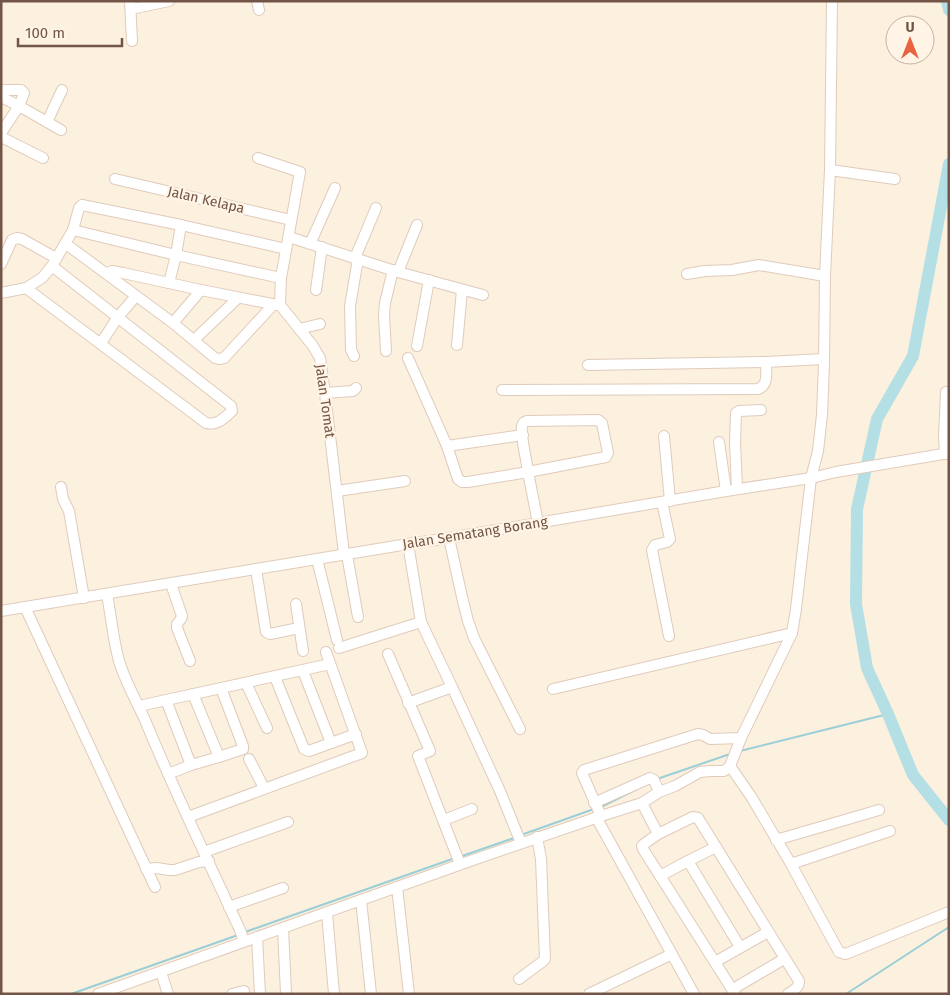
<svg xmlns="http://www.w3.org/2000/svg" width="950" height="995" font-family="'Fira Sans',sans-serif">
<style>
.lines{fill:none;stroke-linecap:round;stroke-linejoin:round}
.stream{stroke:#9acfd7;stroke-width:2}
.river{stroke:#b4dfe5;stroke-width:12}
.minor-casing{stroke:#e0cbbb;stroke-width:12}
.minor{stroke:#fff;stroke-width:10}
.labels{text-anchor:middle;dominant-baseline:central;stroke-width:4.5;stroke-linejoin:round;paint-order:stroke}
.street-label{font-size:14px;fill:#725547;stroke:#fff4e5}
</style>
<rect width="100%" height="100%" fill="#fcf0df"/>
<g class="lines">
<g class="stream">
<polyline points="740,751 888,714"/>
<polyline points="657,779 730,754"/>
<polyline points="601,807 637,789"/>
<polyline points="521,835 594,809"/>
<polyline points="462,856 514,838"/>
<polyline points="245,932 455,858"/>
<polyline points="71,994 238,935"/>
<polyline points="846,994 949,927"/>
</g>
<g class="river">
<polyline points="947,1 949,10"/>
<polyline points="949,164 913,356 877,419 857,509 856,604 867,668 888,714 913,775 949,820"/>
</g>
<g class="minor-casing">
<g id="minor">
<polyline points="130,1 132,41"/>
<polyline points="257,1 259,10"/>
<polyline points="131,9 169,1"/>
<polyline points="1,90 21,90 24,93 19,106 1,133"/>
<polyline points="1,97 19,106 61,130"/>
<polyline points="47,122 62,90"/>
<polyline points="1,137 43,158"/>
<polyline points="258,158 300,172 281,278 280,305 313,346 320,358 325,393 344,554"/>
<polyline points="830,170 895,179"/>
<polyline points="115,179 291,220"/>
<polyline points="73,230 176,255 281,278"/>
<polyline points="289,237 398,272 483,295"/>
<polyline points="66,244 173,323 215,358 219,359 224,358 273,305"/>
<polyline points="310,244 335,188"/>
<polyline points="355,258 376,208"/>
<polyline points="1,264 12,240 17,238 22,239 56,258"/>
<polyline points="398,272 417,225"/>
<polyline points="107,273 112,271 123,273 201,290 277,305"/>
<polyline points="687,274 705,271 732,270 759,265 825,276"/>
<polyline points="169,283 176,255 181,225"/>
<path d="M26 288 206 423C217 426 224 418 232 411L231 406 52 266"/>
<polyline points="316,290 322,247"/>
<polyline points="1,293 26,288 42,278 52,266 73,230 79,208 82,205 181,225 286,249"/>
<polyline points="173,323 201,290"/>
<polyline points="299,329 320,324"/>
<polyline points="194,340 238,298"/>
<polyline points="101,343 118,317 136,296"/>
<polyline points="457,345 462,290"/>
<polyline points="417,346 429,280"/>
<polyline points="386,351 384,315 385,303 393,270"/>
<polyline points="354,356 351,350 350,306 358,259"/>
<polyline points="408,358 447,446 458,479 462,482 468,482 528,472 538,523"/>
<polyline points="588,365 766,362 824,359"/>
<path d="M502 390 758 389C769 385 766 372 766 362"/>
<polyline points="325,393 353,391 356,388"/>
<path d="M598 420 602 423 608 453 606 457 528 472C527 461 520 435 522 426 523 422 524 422 527 421Z"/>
<polyline points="664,436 670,501"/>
<polyline points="719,442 726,491"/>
<polyline points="447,446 523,435"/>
<polyline points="945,454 944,435 946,392"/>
<polyline points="61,487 63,499 69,511 84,598"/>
<polyline points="737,489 735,442 736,413 739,411 761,410"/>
<polyline points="337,491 405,481"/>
<polyline points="662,502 670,539 667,542 655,545 652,550 669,636"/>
<polyline points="449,538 462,597 468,621 474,638 520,729"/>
<polyline points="347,555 358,617"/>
<polyline points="317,559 337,640"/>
<polyline points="256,569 266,632 270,634 299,628"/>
<polyline points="171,584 182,616 181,619 177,624 177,628 190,661"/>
<path d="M107 594C111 616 113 639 119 661 125 681 136 700 145 720 174 791 208 860 240 930L244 941"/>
<polyline points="296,604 303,651"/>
<polyline points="25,607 155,887"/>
<polyline points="1,611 408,544 449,538 726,491 811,478 836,472 949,453"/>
<polyline points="339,648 421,622"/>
<polyline points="388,654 430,751 418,756 460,864"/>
<polyline points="303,671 331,743"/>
<polyline points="275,677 304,749 309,751 356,734"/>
<polyline points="246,683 267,728"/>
<polyline points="452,687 500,791 521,843"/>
<polyline points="553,689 792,633"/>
<polyline points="193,694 219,757"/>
<polyline points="166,700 191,765"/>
<polyline points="408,703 452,687 421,622 408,544"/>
<polyline points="139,706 330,664"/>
<polyline points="249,759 264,788"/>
<polyline points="730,766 741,738 792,633 796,609 811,478 818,451 822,415 824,363 825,276 830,170 832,1"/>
<polyline points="168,774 191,765 219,757 243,749 243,746 221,688"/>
<polyline points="594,803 650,778 654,780 659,792"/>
<polyline points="642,803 658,834 644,844 642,846 643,849 735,994"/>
<polyline points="601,816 582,773 584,770 698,734 703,735 710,739 741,738"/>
<polyline points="188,817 362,753 326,652"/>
<polyline points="596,817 694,994"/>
<polyline points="444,820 472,809"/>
<path d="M658 834 693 817 698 818 799 981C799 988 794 990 788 994"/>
<polyline points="776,840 879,810"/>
<polyline points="204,852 288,822"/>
<polyline points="688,861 716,847"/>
<polyline points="791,864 890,831"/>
<polyline points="146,869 157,868 169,870 175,870 199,862 209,861"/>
<polyline points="660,876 688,861 740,947"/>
<polyline points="397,887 409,994"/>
<polyline points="361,900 371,994"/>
<polyline points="229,907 283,888"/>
<polyline points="327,913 334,994"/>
<polyline points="283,928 286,994"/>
<polyline points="257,937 260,994"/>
<polyline points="715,962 768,932"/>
<polyline points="161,972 168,994"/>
<polyline points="519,979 542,962 545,959 541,859 537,837"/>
<polyline points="733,989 784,959"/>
<polyline points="98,994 470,861 601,816 642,803 659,792 675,786 700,772 710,771 724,771 730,766 752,798 791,864 839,952 845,954 848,953 949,912"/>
<polyline points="232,994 244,991"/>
<polyline points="589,994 672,954"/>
</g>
</g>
<use href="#minor" class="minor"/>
</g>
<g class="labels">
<g class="street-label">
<text transform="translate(206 200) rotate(13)">Jalan Kelapa</text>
<text transform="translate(325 401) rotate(82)">Jalan Tomat</text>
<text transform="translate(475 533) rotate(-9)">Jalan Sematang Borang</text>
</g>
</g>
<rect width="950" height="995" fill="none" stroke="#725547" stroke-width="5"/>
<g transform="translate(910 40)"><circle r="24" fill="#fff4e5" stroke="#c7b4a6"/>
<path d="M0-4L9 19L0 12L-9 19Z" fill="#e76342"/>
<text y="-8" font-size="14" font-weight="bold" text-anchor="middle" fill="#725547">U</text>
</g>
<path d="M18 38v8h104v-8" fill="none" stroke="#725547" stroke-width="2.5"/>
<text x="25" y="38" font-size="15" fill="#725547" stroke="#fff4e5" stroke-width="4" paint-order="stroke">100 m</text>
</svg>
